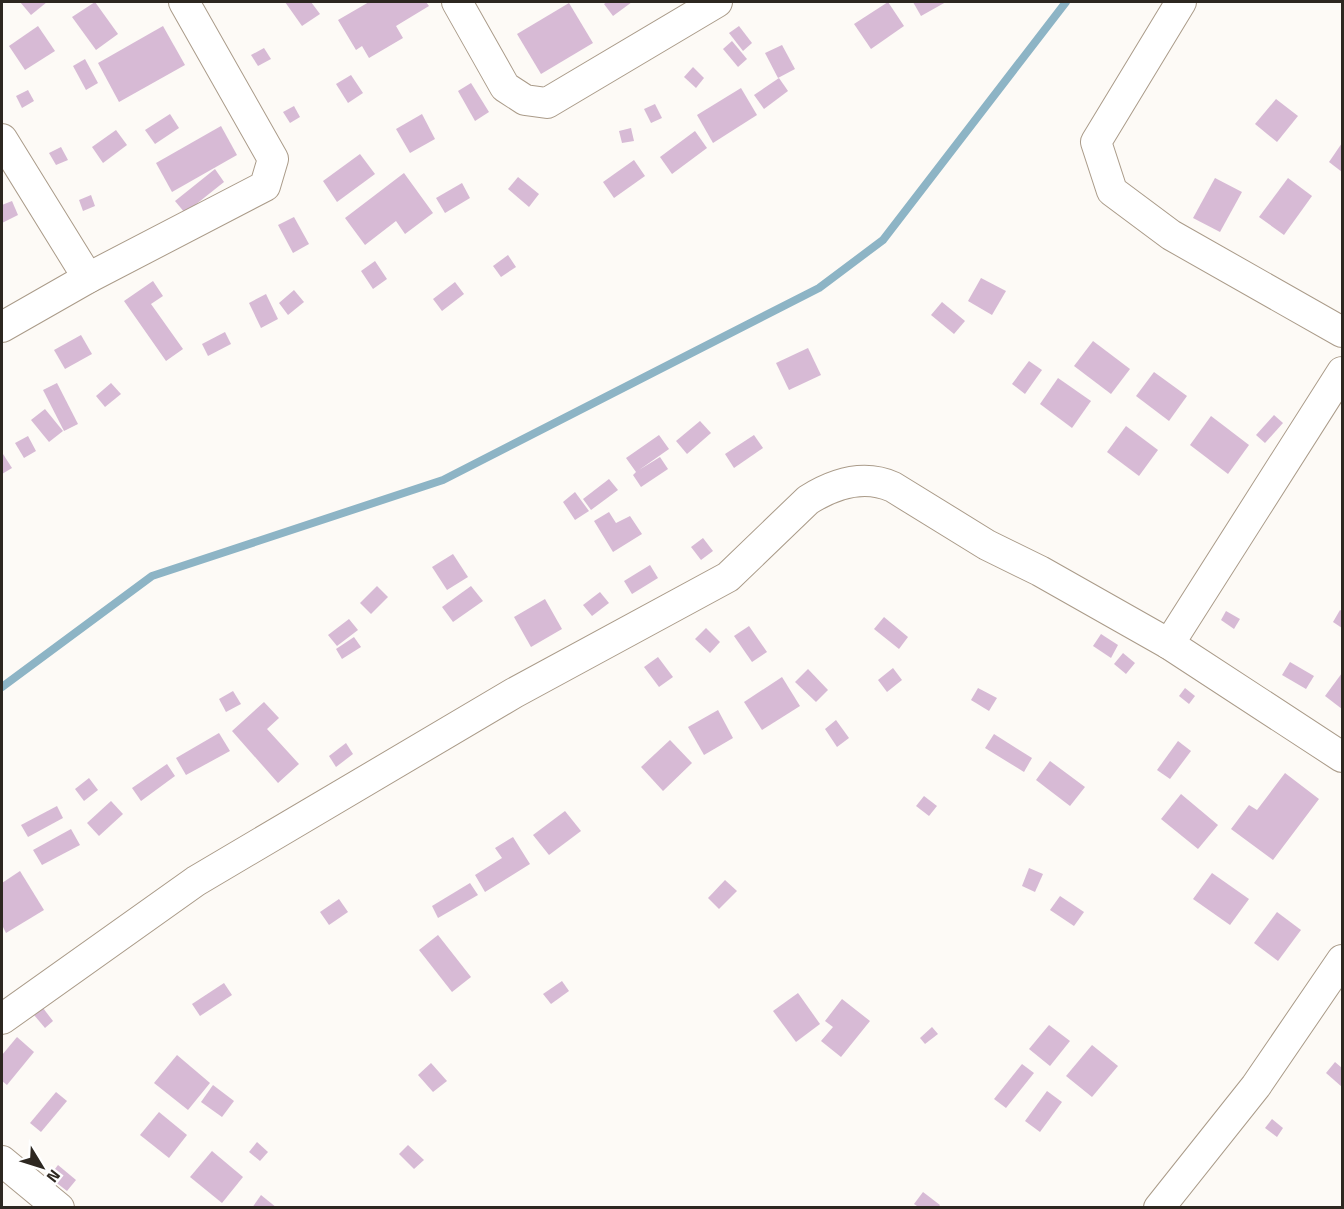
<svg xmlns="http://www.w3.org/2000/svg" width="1344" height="1209" font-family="'Titillium Web',sans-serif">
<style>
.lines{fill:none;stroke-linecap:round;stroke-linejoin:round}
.stream{stroke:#8db4c5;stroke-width:8}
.building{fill:#d7bad5}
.minor-casing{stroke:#aa9b89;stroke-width:32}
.minor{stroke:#fff;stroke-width:30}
</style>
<rect width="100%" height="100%" fill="#fdfaf6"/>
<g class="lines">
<polyline class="stream" points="2,687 152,576 443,480 819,288 883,240 1066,2"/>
</g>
<g class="building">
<polygon points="20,2 47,2 31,15"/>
<polygon points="95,2 118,34 96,50 72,17"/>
<polygon points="285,2 311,2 320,14 302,26"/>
<polygon points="369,2 426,2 429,6 396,26 403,38 369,58 362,46 356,50 338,20"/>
<polygon points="607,2 632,2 613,16 604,4"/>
<polygon points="888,2 904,26 871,49 854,24"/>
<polygon points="913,2 946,2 921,16"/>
<polygon points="569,3 593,43 541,74 517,34"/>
<polygon points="38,26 55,51 25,70 9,46"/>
<polygon points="163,26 185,65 119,102 98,63"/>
<polygon points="739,26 752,43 743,51 729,33"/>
<polygon points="732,41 747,59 738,67 723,49"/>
<polygon points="782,45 795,69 778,78 765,53"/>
<polygon points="264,48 271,59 258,66 251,55"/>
<polygon points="85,59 98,83 86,90 73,66"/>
<polygon points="693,67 704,78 696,88 684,77"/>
<polygon points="351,75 363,93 348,103 336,84"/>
<polygon points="779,78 788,91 764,109 754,95"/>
<polygon points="471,83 489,112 475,121 458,91"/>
<polygon points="741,88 757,115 713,143 697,115"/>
<polygon points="28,90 34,101 22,108 16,96"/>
<polygon points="1276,99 1298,116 1277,142 1255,124"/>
<polygon points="655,104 662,118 651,123 644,109"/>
<polygon points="294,106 300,117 290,123 283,112"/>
<polygon points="170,114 179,128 155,144 145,130"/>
<polygon points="422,114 435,139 410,153 396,129"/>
<polygon points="221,126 237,155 172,192 156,163"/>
<polygon points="631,128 634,141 622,143 619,131"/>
<polygon points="116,130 127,145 103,163 92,147"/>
<polygon points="695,131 707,148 672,174 660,157"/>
<polygon points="1342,143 1342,172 1329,162"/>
<polygon points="61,147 68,160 56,165 49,153"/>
<polygon points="360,154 375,174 337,202 323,181"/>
<polygon points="634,160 645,176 614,198 603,182"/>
<polygon points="215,169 224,182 185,213 175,201"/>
<polygon points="404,173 433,213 405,234 396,221 365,245 345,218"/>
<polygon points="518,177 539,194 529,207 508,189"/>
<polygon points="1215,178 1242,192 1220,232 1193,218"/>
<polygon points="1288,178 1312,196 1284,235 1259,217"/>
<polygon points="462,183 470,198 445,213 436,198"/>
<polygon points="91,195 95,206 83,211 79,200"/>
<polygon points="12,201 18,215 2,223 2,205"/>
<polygon points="294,217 309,244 293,253 278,225"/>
<polygon points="508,255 516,267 501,277 493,266"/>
<polygon points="375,261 387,279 373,289 361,271"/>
<polygon points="981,278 1006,291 992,315 968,301"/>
<polygon points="153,281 163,296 151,304 183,349 166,361 124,301"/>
<polygon points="455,282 464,294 442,311 433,299"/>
<polygon points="294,290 304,302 288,315 279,303"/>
<polygon points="266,294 278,319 261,328 249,303"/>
<polygon points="942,302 965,321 954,334 931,315"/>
<polygon points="225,332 231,344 208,356 202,344"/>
<polygon points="81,335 92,354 65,369 54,350"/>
<polygon points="1093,341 1130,369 1111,394 1074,366"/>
<polygon points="808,348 821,375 789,390 776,363"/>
<polygon points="1029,361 1042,370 1025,394 1012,384"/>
<polygon points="1154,372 1187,396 1169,421 1136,396"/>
<polygon points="1058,378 1091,401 1072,428 1040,404"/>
<polygon points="57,383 78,424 64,431 43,390"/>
<polygon points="111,383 121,394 105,407 96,396"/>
<polygon points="45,409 63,431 49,442 31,420"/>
<polygon points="1274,415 1283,423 1265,443 1256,435"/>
<polygon points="1211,416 1249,445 1228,474 1190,445"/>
<polygon points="700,421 711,433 687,454 676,441"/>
<polygon points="1126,426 1158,450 1139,476 1107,452"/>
<polygon points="659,435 669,449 639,470 660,457 668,469 641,487 633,475 636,472 626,458"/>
<polygon points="754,435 763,448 734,468 725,454"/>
<polygon points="28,436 36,451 24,458 15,443"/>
<polygon points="3,454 12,468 2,474 2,455"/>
<polygon points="609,479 618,490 591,510 583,499"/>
<polygon points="575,492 589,511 575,520 563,502"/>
<polygon points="609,512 616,523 630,516 642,534 613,552 594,521"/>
<polygon points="703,538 713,551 701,560 691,547"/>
<polygon points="453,554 468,577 447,590 432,567"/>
<polygon points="650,565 658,578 632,594 624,581"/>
<polygon points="377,586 388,597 371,614 360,603"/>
<polygon points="471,586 483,601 453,622 442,607"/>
<polygon points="600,592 609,603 592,616 583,605"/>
<polygon points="545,599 562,629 531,647 514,617"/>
<polygon points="1340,610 1342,611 1342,628 1333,622"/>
<polygon points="1226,611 1240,619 1234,629 1221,620"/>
<polygon points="884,617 908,637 899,649 874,629"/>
<polygon points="349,619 358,630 337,646 328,635"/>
<polygon points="749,626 767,652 752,662 734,636"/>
<polygon points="706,628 720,642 710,653 695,639"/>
<polygon points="1101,634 1118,645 1111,658 1093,646"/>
<polygon points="354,637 361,647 342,659 336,649"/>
<polygon points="1123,653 1135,663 1126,674 1114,664"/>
<polygon points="658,657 673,677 659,687 644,667"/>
<polygon points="1290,662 1314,676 1306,689 1282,675"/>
<polygon points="893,668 902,680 887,692 878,680"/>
<polygon points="808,669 828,690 816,702 795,682"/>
<polygon points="1342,673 1342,709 1325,696"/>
<polygon points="782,677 800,706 762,730 744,702"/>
<polygon points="978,688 997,698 989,711 971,700"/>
<polygon points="1185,688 1195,696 1189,704 1179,696"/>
<polygon points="233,691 241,704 226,712 219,699"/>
<polygon points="264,702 279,718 267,729 299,764 278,783 232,731"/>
<polygon points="718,710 733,738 704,755 688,727"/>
<polygon points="836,720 849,738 837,747 825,729"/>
<polygon points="219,733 230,751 186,775 176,758"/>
<polygon points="994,734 1032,758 1024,772 985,748"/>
<polygon points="670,740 692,763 663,791 641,767"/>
<polygon points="1178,741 1191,751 1170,779 1157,770"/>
<polygon points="346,743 353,754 336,767 329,756"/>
<polygon points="1050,761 1085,787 1070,806 1036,780"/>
<polygon points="167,764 175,776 141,801 132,788"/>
<polygon points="1285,773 1319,799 1273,860 1231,829 1249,805 1257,810"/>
<polygon points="89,778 98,790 84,801 75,789"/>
<polygon points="1181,794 1218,825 1198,849 1161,819"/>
<polygon points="924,796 937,806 929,816 916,806"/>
<polygon points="111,801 123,814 99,836 87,823"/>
<polygon points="57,806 63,818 28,837 21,825"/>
<polygon points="565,811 581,831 549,855 533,835"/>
<polygon points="71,829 80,845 42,865 33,850"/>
<polygon points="513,837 530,864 485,892 475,875 502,858 495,848"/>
<polygon points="1029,868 1043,874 1035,892 1022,886"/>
<polygon points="20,871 44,910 6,933 2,925 2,883"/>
<polygon points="1212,873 1249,899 1230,925 1193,899"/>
<polygon points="725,880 737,891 719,909 708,898"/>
<polygon points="470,883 478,895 438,918 432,906"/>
<polygon points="1060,896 1084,912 1074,926 1050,910"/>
<polygon points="339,899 348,912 329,925 320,912"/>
<polygon points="1277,912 1301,930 1278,961 1254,943"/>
<polygon points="438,935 471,977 452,992 419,950"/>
<polygon points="562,981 569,991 551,1004 543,994"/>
<polygon points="224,983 232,995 200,1016 192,1004"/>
<polygon points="798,993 820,1024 796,1042 773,1011"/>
<polygon points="842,999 870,1021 841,1057 821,1041 833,1027 825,1021"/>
<polygon points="43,1008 53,1021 45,1028 34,1015"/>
<polygon points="1049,1025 1070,1041 1050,1066 1029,1049"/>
<polygon points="932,1027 938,1034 925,1044 920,1038"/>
<polygon points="17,1037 34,1052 7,1085 2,1081 2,1055"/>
<polygon points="1092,1045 1118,1066 1092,1097 1066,1076"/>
<polygon points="177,1055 210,1083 188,1110 154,1083"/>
<polygon points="1335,1062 1342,1068 1342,1087 1326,1073"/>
<polygon points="431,1063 447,1081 433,1092 418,1075"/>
<polygon points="1022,1064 1034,1073 1006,1108 994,1099"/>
<polygon points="213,1085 234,1101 222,1117 201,1102"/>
<polygon points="1047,1091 1062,1102 1040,1132 1025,1121"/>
<polygon points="56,1092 67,1101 41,1132 30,1123"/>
<polygon points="159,1112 187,1135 169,1158 140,1135"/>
<polygon points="1272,1119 1283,1128 1277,1137 1265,1128"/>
<polygon points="257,1142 268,1152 260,1161 249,1152"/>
<polygon points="408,1145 424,1160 414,1169 399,1154"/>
<polygon points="212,1151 243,1177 222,1203 190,1177"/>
<polygon points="58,1165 76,1180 67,1191 49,1177"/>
<polygon points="923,1192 940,1205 938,1208 920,1208 914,1204"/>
<polygon points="261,1195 277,1208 252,1208"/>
</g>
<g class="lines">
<g class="minor-casing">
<g id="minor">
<polyline points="457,2 505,87 525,100 547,103 717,2"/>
<polyline points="1181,2 1096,142 1112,191 1171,235 1342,332"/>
<polyline points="2,139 88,278"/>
<polyline points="2,327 88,278 265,186 273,159 184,2"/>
<polyline points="1169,644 1342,372"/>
<path d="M2 1019 196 881 514 693 728 577 808 500C835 483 864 474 893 487L987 545 1040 571 1169 644 1342 757"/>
<polyline points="2,1161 59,1208"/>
<polyline points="1159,1208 1256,1086 1342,960"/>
</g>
</g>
<use href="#minor" class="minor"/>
</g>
<rect width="1344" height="1209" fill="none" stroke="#2d2720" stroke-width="6"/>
<g transform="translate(42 1167) rotate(128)" stroke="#ffffff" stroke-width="4.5" paint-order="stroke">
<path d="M0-4.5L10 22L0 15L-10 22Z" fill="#2d2720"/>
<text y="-9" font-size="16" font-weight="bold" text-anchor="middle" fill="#2d2720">N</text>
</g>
</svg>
